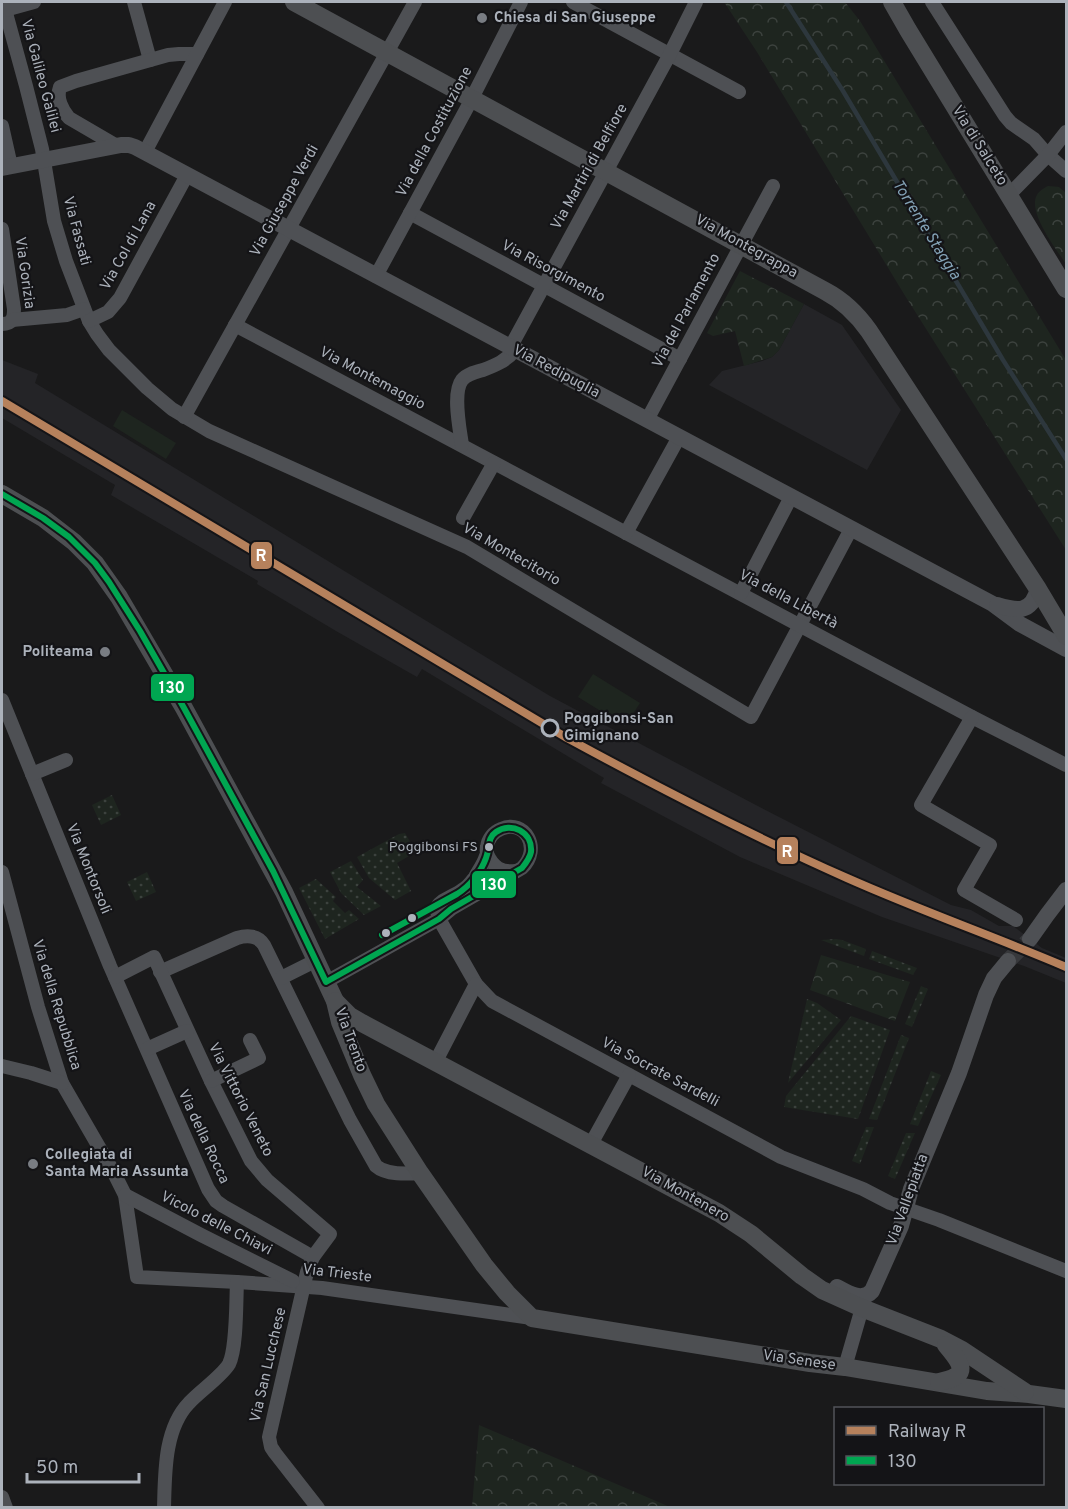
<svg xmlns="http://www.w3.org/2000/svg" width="1068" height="1509" font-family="Overpass,sans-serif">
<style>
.built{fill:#242427}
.grass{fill:url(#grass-dots)}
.forest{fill:url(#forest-crowns)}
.garden{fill:#1e251f}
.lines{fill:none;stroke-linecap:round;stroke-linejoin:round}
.stream{stroke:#2d373d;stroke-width:4.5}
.tertiary-tunnel{stroke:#37383b;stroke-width:16;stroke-dasharray:16 8;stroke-linecap:butt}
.minor{stroke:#4e5054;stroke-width:14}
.tertiary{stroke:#4e5054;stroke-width:16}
.secondary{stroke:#4d4f52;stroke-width:18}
.bus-1-casing{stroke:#141417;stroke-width:10}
.bus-1{stroke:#00a651;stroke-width:6}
.rail-1-casing{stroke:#141417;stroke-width:12}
.rail-1{stroke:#b6815c;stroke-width:8}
.poi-dot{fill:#797d83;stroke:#141417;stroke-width:2}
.stop-dot{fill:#141417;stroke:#acb2bb;stroke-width:3}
.bus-dot{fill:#acb2bb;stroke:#141417;stroke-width:2}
.labels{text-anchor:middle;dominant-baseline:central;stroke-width:4.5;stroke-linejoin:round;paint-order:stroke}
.bus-label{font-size:14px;fill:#acb2bb;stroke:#141417;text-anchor:end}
.poi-label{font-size:15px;font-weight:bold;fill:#acb2bb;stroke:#141417;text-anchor:start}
.street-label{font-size:15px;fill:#acb2bb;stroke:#141417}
.stop-label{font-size:15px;font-weight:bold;fill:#acb2bb;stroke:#141417;text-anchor:start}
.water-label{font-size:16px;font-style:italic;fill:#83a2b6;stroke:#141417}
.line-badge{stroke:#141417;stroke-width:2}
.badge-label{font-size:16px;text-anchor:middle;font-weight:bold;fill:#fff}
</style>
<defs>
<pattern id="grass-dots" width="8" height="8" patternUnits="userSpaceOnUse" patternTransform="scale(1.5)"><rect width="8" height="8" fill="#1e251f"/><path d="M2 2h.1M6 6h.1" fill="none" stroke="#3c423e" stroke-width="1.8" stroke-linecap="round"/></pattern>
<pattern id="forest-crowns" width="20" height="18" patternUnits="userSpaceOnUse" patternTransform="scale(1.5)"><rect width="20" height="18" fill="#1e251f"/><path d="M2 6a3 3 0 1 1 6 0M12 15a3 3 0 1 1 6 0" fill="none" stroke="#3c423e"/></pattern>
</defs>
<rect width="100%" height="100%" fill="#1a1a1b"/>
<g class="built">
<polygon points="804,304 842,325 901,410 867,470 709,385 722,371 762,361 772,357 779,350"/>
<polygon points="2,360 38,374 35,383 550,696 752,803 951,905 971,910 999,926 1013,926 1042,948 1066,958 1066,983 1024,966 882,917 740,857 601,783 604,778 422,669 417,677 336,631 257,584 258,581 111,495 115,485 2,418"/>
</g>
<g class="grass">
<polygon points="112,795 121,815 101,825 92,805"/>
<polygon points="405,833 416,852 397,863 411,891 395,900 369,878 357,857 399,834"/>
<polygon points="351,861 363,880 357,887 381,906 364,915 341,893 330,872"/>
<polygon points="147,872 156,892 136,901 127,882"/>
<polygon points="316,879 336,897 333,901 345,913 349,910 359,919 325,939 299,888"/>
<polygon points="836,939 842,940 866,949 864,956 821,940"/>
<polygon points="872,951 917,968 913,975 869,959"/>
<polygon points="921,986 928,989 912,1027 905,1024"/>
<polygon points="807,999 817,1003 841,1020 788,1083"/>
<polygon points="851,1016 890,1030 858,1119 784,1107 786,1096"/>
<polygon points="901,1035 909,1038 877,1120 869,1119"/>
<polygon points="931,1071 941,1075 918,1126 910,1124"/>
<polygon points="866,1127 874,1127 860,1164 852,1161"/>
<polygon points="906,1133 915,1133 895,1179 888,1176"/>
</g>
<g class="forest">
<polygon points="724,2 845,2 860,21 1066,360 1066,550 904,294 757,52"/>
<path d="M1048 186 1059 187 1066 193V264C1057 250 1027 212 1037 195 1039 191 1044 188 1048 186Z"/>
<polygon points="740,271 804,304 779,350 772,357 744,366 735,331 713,336 707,333"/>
<polygon points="821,955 910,982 895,1021 810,990"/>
<polygon points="479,1425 670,1507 472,1507"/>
</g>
<g class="garden">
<polygon points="122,410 176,443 166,459 113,426"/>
<polygon points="593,674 640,703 625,726 578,697"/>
</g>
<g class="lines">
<polyline class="stream" points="786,2 843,91 1003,360 1066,459"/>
<polyline class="tertiary-tunnel" points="1008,961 1030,939"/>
<g class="minor">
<polyline points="3,2 26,86 42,149 54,221 66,261 89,321 97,334 109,350 147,388 172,409 209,431 467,547 751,717 851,529"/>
<polyline points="134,2 150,60"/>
<polyline points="573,2 739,92"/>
<polyline points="932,2 1005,116 1011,123 1034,139 1048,155 1066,171"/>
<polyline points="5,10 34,2"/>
<polyline points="2,126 11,166"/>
<path d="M117 146 69 118C62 110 56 98 60 87L76 81 168 55 179 54H197"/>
<polyline points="145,152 225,2"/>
<polyline points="1009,195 1048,155 1066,132"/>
<polyline points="410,213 680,359"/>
<path d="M2 229 14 309C14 319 12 324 2 324"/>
<polyline points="376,276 468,106 521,2"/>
<polyline points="12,320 67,315 84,309"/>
<polyline points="89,321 108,312 120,298 187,175"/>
<polyline points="235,325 972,717 1066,765"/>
<polyline points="510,348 670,54 696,2"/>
<polyline points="184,417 415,2"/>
<polyline points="647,420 773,186"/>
<path d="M462 445C460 430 452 393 462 380 467 374 476 372 483 370 496 365 506 361 515 350"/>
<polyline points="463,518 494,463"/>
<polyline points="626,533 679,437"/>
<polyline points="741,593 791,497"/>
<polyline points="2,700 110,966 208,1189 216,1201 223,1206 313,1257"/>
<polyline points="972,717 921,805 990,845 964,890 1016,920"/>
<polyline points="32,774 66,760"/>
<path d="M487 854C493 867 501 873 516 871"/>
<polyline points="2,872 38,1007 62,1083 114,1173 125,1195 137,1277 237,1282 322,1288 532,1318"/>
<path d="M160 972 237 938C247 935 258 935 264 945L350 1120 376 1166C386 1175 407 1174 420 1173"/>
<polyline points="115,977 154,957 211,1081 251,1161 267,1180 330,1234 313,1257 307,1272 269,1437 271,1447 275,1453 318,1508"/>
<polyline points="281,978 315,961"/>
<path d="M326 982 439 919 451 909 522 868C542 849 525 818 501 829 493 832 488 839 487 847 486 853 488 851 486 856 484 863 479 870 475 877 471 882 468 887 462 890 454 896 441 899 436 908L439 919 476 984 492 1001 781 1157 863 1189 890 1203 939 1220 1066 1271"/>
<polyline points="147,1049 187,1031"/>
<polyline points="436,1061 476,984"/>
<polyline points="2,1066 31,1073 62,1083"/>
<polyline points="211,1081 259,1058 250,1040"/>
<polyline points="591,1144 629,1075"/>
<polyline points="125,1195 201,1235 293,1281"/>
<polyline points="845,1367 862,1308"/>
<polyline points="2,1497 6,1508"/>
<path d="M164 1508C165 1473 164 1429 189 1403 200 1391 222 1376 229 1364 237 1348 236 1301 237 1282"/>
</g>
<g class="tertiary">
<polyline points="2,168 121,145 129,145 135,147 993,604 1020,624 1066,649"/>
<path d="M997 605C1017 611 1031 614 1038 589"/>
<polyline points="1030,939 1047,915 1066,890"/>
<path d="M837 1287C848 1293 862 1302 872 1291L901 1226 911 1189 959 1073 986 995 994 978 1008 961"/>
</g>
<g class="secondary">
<path d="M294 2 825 291C844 301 857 314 869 331L1038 589 1066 636"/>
<polyline points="892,2 908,30 1066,289"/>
<polyline points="2,494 43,518 74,542 95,563 119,597 184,708 284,892 335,1001 340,1022 362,1075 376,1104 420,1173 484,1265 507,1293 532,1318 810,1363 845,1367 987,1391 1029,1394 1066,1399"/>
<polyline points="335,1001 350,1016 362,1023 719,1213 751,1234 802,1276 822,1290 862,1308 941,1339 962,1350 1025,1392"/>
<path d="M939 1382C971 1376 962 1364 946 1345"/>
</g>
<g class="bus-1-casing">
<path id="bus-1" d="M2 494 43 518 69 537 95 563 109 582 140 631 184 708 273 871 326 982 439 919 451 909 522 868C526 863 530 858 531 852 533 832 511 821 496 832 487 838 490 848 486 858 481 872 470 886 457 894L382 935"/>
</g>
<use href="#bus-1" class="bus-1"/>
<g class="rail-1-casing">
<path id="rail-1" d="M2 401 567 738C659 788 752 836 847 878 919 910 993 936 1066 967"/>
</g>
<use href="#rail-1" class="rail-1"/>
</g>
<g class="poi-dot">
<circle cx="482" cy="18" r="6"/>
<circle cx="105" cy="652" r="6"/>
<circle cx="33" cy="1164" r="6"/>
</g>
<circle class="stop-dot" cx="550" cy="728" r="8"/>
<g class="bus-dot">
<circle cx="489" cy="847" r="5"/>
<circle cx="412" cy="918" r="5"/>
<circle cx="386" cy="933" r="5"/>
</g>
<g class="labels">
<g class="bus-label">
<text x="478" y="847">Poggibonsi FS</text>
</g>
<g class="poi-label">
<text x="494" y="18">Chiesa di San Giuseppe</text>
<text x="93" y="652" text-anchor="end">Politeama</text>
<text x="45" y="1155">Collegiata di<tspan x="45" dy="17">Santa Maria Assunta</tspan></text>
</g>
<g class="street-label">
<text transform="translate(40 76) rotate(75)">Via Galileo Galilei</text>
<text transform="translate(435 132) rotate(-62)">Via della Costituzione</text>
<text transform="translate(979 146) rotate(58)">Via di Salceto</text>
<text transform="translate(590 167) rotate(-61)">Via Martiri di Belfiore</text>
<text transform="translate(285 201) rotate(-61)">Via Giuseppe Verdi</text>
<text transform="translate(76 231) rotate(75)">Via Fassati</text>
<text transform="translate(129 246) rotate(-61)">Via Col di Lana</text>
<text transform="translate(746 247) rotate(29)">Via Montegrappa</text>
<text transform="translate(553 272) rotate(28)">Via Risorgimento</text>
<text transform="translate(24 273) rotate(82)">Via Gorizia</text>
<text transform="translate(687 311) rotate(-62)">Via del Parlamento</text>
<text transform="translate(556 372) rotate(28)">Via Redipuglia</text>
<text transform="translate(372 379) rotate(28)">Via Montemaggio</text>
<text transform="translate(511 555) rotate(30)">Via Montecitorio</text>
<text transform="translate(788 600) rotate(28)">Via della Libertà</text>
<text transform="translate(88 869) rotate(68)">Via Montorsoli</text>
<text transform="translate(56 1005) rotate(73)">Via della Repubblica</text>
<text transform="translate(350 1040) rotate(70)">Via Trento</text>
<text transform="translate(660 1073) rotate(28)">Via Socrate Sardelli</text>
<text transform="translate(240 1100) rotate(63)">Via Vittorio Veneto</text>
<text transform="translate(203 1137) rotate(65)">Via della Rocca</text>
<text transform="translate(685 1195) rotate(29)">Via Montenero</text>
<text transform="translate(908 1200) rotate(-70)">Via Vallepiatta</text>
<text transform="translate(216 1224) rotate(27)">Vicolo delle Chiavi</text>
<text transform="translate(337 1274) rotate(7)">Via Trieste</text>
<text transform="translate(799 1361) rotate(8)">Via Senese</text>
<text transform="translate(269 1365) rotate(-77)">Via San Lucchese</text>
</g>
<g class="stop-label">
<text x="564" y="719">Poggibonsi-San<tspan x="564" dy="17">Gimignano</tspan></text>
</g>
<g class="water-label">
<text transform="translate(926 230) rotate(58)">Torrente Staggia</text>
</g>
</g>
<g class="line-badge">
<rect x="250" y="541" width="23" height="29" rx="6" fill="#b6815c"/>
<rect x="150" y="673" width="45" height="29" rx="6" fill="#00a651"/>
<rect x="776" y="836" width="23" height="29" rx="6" fill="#b6815c"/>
<rect x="471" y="870" width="46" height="29" rx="6" fill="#00a651"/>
</g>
<g class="badge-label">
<text x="261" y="561">R</text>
<text x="172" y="693">130</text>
<text x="787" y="857">R</text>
<text x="494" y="890">130</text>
</g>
<rect width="1068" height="1509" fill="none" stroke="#acb2bb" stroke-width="6"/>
<rect x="834" y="1407" width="210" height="78" fill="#141417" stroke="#515359" stroke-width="1.5"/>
<rect x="846" y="1426" width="30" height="9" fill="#b6815c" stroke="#515359" stroke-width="1.5"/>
<text x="888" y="1437" font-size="18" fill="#acb2bb">Railway R</text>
<rect x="846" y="1456" width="30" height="9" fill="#00a651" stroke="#515359" stroke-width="1.5"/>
<text x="888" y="1467" font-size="18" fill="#acb2bb">130</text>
<path d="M27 1473v9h112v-9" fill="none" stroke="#acb2bb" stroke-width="3"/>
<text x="36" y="1473" font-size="18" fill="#acb2bb" stroke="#141417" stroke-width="4.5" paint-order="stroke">50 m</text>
</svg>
